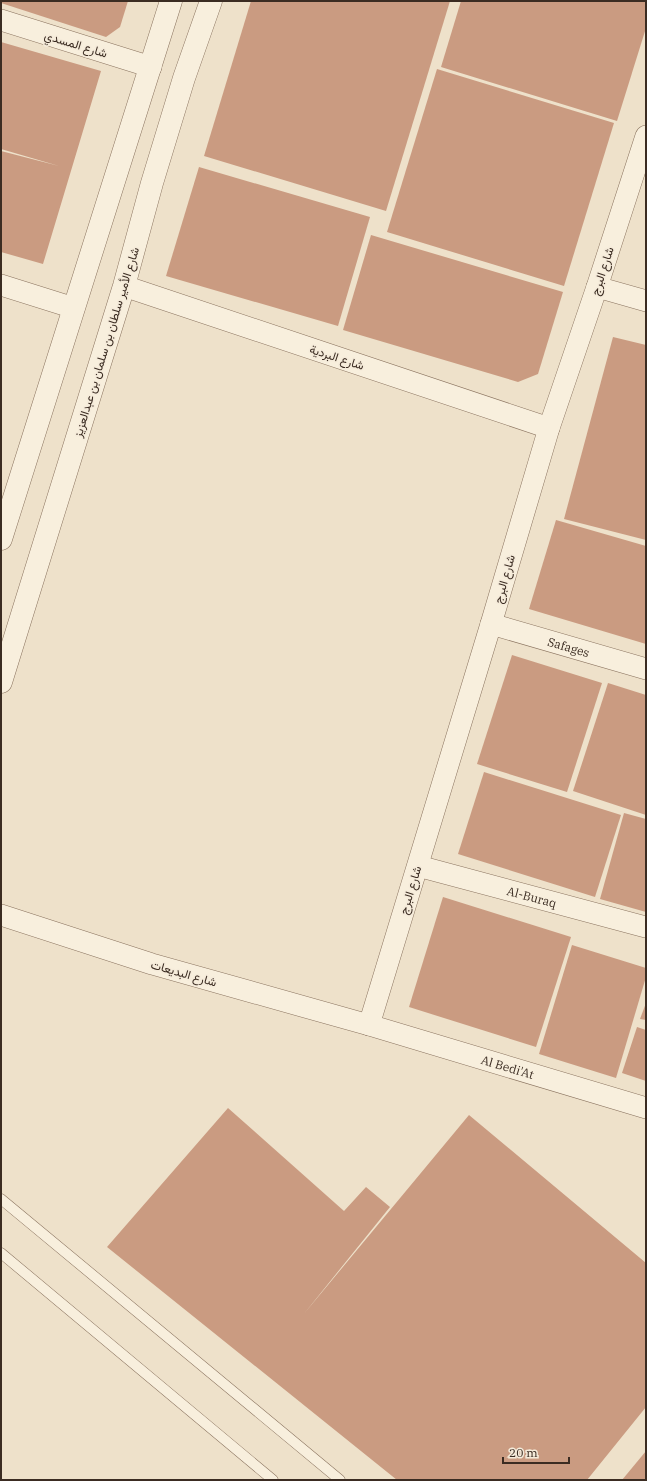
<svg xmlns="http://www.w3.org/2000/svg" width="647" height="1481" font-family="'IBM Plex Serif',Vazirmatn,serif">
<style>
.building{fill:#ca9b81}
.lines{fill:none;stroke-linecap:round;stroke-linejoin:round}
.service-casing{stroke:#8a735f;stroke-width:11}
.minor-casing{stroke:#8a735f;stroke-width:22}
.tertiary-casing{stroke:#8a735f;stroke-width:23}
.service{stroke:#f8efdd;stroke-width:10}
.minor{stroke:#f8efdd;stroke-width:21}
.tertiary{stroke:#f8efdd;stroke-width:22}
.labels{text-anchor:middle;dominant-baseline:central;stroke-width:3;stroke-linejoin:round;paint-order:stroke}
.street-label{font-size:12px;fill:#3b2c22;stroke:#f5ebda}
</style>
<rect width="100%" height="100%" fill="#eee1ca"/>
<g class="building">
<polygon points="1,1 128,1 120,27 106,37 1,3"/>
<polygon points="251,1 450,1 386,211 204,156"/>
<polygon points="461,1 646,1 646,28 617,121 441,67"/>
<polygon points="1,42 101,71 43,264 1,252 1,151 59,166 1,149"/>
<polygon points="437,69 614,123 564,286 387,232"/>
<polygon points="199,167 370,217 338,326 166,276"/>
<polygon points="371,235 563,292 538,374 518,382 343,330"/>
<polygon points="613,337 646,345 646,540 564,519"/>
<polygon points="556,520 646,546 646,644 529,609"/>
<polygon points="512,655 602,683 567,792 477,764"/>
<polygon points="608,683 646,695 646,815 573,791"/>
<polygon points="484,772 621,815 595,897 458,854"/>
<polygon points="624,813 646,819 646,912 600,899"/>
<polygon points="443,897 571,937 536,1047 409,1007"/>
<polygon points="572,945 646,968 646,977 616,1078 539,1054"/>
<polygon points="646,1003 646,1020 640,1019"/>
<polygon points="637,1027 646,1030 646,1081 622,1073"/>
<polygon points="228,1108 344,1211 366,1187 390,1207 303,1315 469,1115 646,1263 646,1407 587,1480 397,1480 107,1247"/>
<polygon points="646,1451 646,1480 622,1480"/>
</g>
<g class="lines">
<g class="service-casing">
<g id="service">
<polyline points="1,1199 340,1480"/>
<polyline points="1,1253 273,1480"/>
</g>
</g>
<g class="minor-casing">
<g id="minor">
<polyline points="1,20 151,67"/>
<polyline points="1,285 74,308"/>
<polyline points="124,286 549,428"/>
<polyline points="597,287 646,301"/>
<path id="s1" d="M491 624 646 669"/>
<path id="s2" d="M418 866 646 927"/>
<path id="s3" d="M1 915 152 964 369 1025 646 1108"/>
<polyline points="369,1025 491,624 549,428 597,287 646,136"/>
</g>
</g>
<g class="tertiary-casing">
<g id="tertiary">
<polyline points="1,539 171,1"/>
<polyline points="1,682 124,286 152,183 184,78 211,1"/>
</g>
</g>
<use href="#service" class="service"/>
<use href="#minor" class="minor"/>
<use href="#tertiary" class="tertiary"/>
</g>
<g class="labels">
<g class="street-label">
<text transform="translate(76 44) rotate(17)">شارع المسدي</text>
<text transform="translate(602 271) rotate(-72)">شارع البرج</text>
<text transform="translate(106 342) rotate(-73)">شارع الأمير سلطان بن سلمان بن عبدالعزيز</text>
<text transform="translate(337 357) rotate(18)">شارع البردية</text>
<text transform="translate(504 579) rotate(-74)">شارع البرج</text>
<text stroke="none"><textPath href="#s1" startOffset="81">Safages</textPath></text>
<text transform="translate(410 890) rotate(-73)">شارع البرج</text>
<text stroke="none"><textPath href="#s2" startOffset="118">Al-Buraq</textPath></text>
<text transform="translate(184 973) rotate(16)">شارع البديعات</text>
<text stroke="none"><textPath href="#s3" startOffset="529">Al Bedi'At</textPath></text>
</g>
</g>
<rect width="647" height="1481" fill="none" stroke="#3b2c22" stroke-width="4"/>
<path d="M503 1457v6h66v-6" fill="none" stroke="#3b2c22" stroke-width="2"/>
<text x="509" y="1457" font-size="12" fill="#3b2c22" stroke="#f5ebda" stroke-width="3" paint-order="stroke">20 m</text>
</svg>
